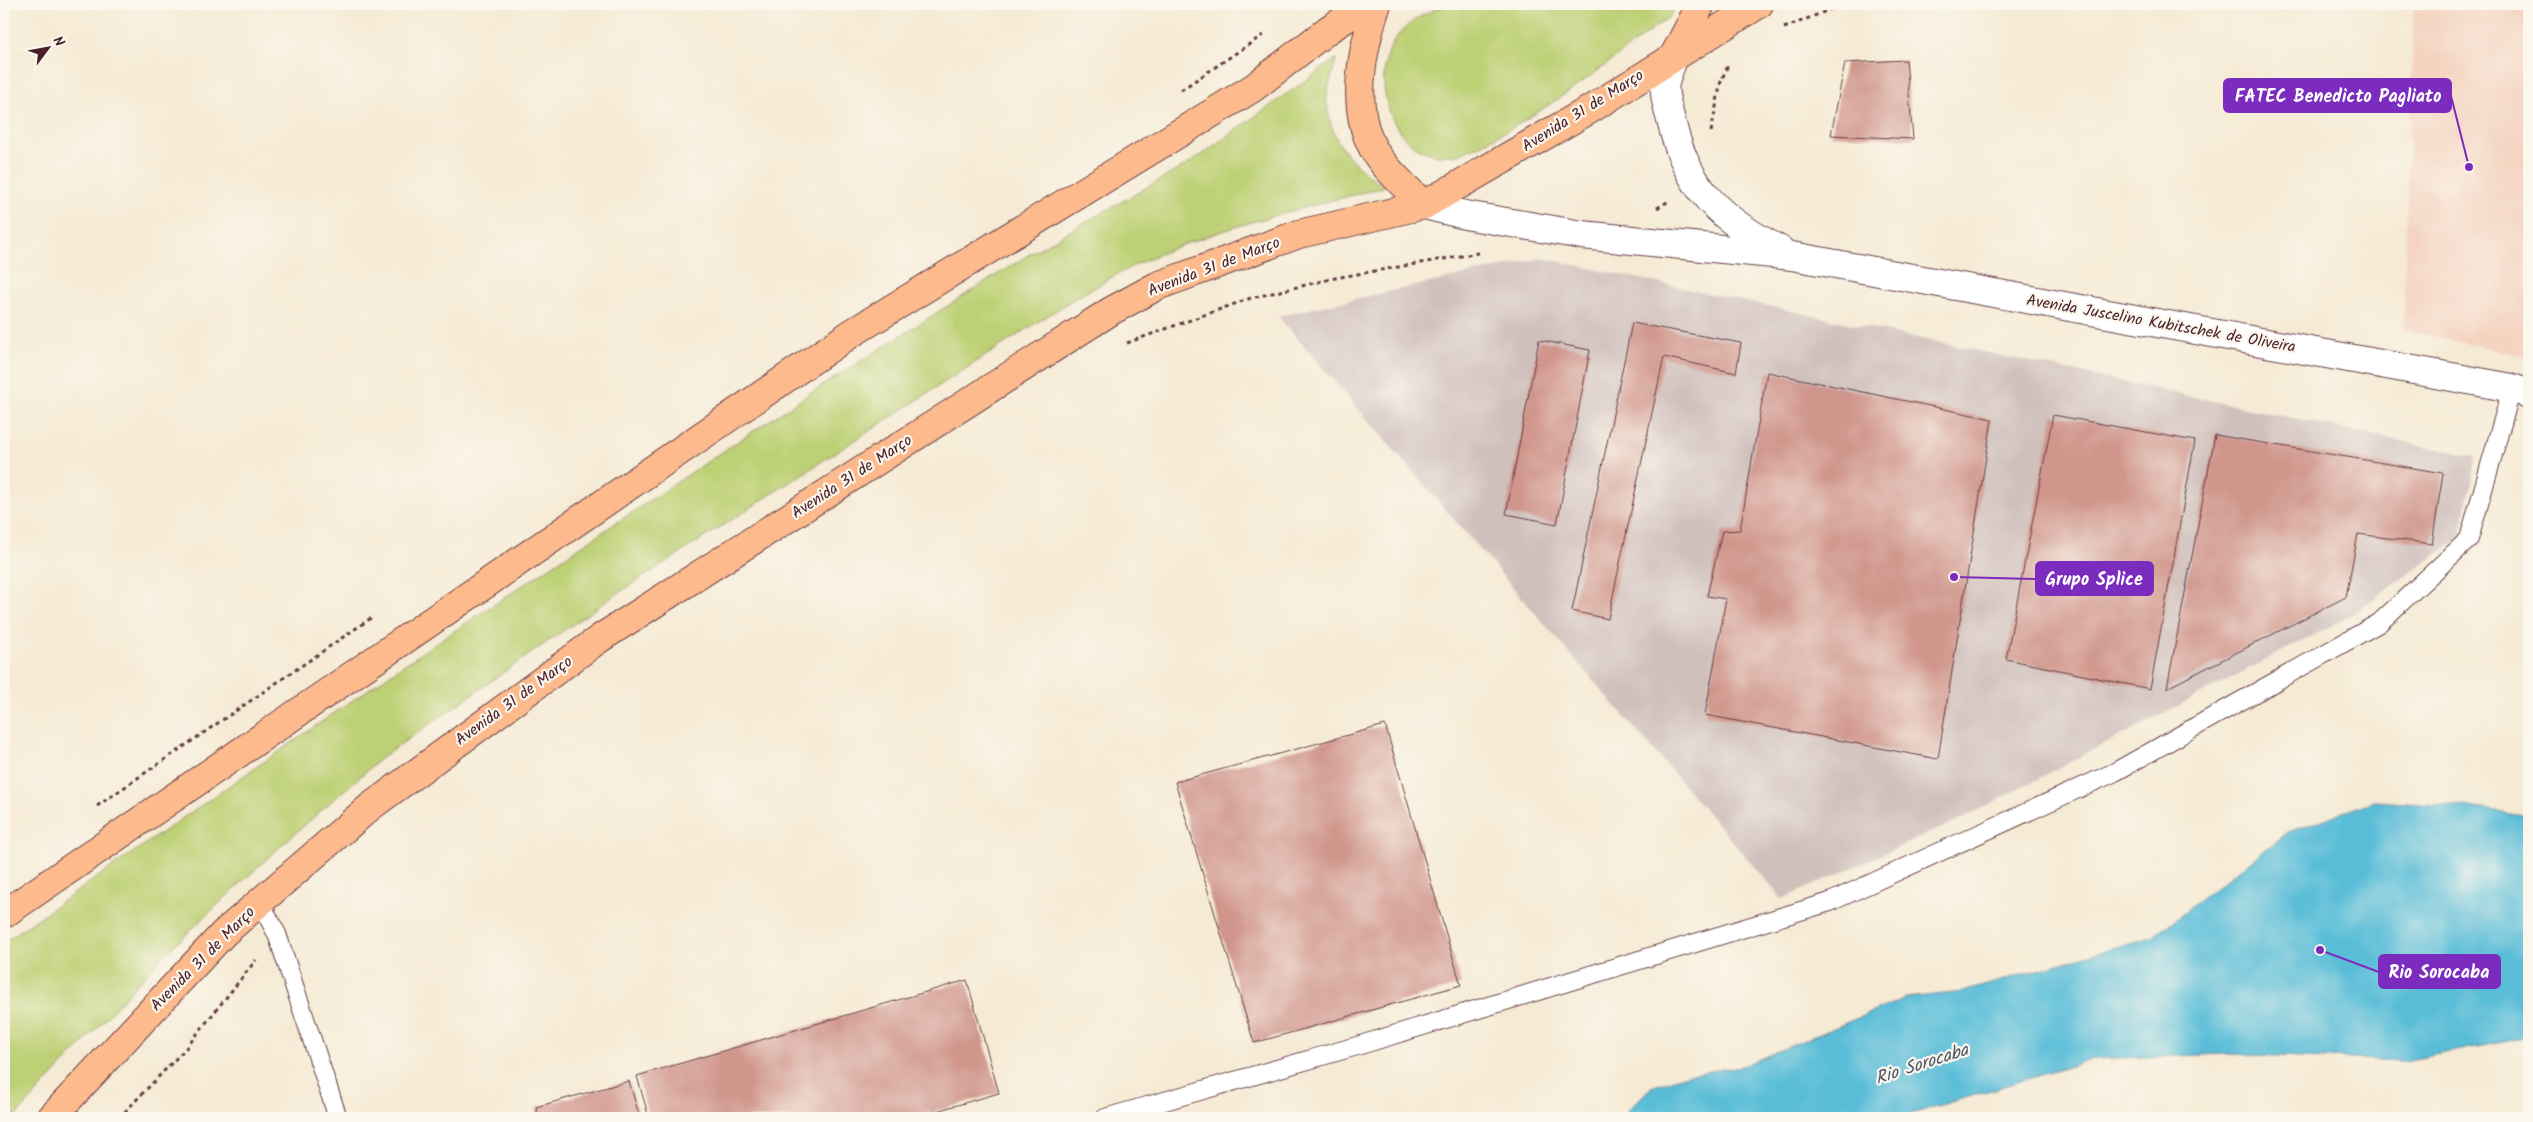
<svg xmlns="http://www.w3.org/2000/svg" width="2533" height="1122" font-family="Kalam,sans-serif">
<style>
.built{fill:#f4d3c0}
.industrial{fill:#d0c0bc}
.green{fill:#bdd074;stroke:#847850}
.water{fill:#5abdd8;stroke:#526e82}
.building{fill:#d0968c}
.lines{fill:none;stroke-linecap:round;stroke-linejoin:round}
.lane-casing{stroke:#643d44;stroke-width:20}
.street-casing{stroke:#643d44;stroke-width:30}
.highway-casing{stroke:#643d44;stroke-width:30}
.path{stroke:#643d44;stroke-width:3;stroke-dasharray:4 4;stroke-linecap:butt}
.lane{stroke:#fff;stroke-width:18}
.street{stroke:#fff;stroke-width:28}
.highway{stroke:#fcba8d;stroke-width:28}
.labels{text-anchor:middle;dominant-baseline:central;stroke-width:4.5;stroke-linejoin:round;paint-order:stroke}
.street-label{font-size:16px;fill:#4a1f2b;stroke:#fbf7ec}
.water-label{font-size:18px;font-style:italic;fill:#505668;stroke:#fbf7ec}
.leader{fill:none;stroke:#7b2cbf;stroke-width:2}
.callout-dot{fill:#7b2cbf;stroke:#fbf7ec;stroke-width:2}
.callout{fill:#7b2cbf;stroke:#7b2cbf;stroke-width:2}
.callout-label{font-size:18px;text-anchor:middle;font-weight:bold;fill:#fff}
</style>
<rect width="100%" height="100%" fill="#fbf7ec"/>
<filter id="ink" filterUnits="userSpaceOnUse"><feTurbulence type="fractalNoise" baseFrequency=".02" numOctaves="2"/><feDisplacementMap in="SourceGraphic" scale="10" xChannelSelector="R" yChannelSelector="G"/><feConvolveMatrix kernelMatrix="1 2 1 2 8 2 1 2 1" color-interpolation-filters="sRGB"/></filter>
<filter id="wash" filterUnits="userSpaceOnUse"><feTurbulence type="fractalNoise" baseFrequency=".0096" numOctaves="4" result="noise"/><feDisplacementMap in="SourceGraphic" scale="20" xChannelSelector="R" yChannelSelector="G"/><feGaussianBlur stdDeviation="1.12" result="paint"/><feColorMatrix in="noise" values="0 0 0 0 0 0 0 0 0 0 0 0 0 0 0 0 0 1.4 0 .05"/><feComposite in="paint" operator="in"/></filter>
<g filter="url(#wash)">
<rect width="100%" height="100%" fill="#f5ead4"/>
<polygon class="built" points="2414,4 2529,4 2529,357 2403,330"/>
<polygon class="industrial" points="1542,258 2476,457 2460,538 2348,617 1959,820 1782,899 1278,316"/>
<g class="green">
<path d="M1446 4H1678L1669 17C1613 59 1559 103 1497 136 1484 143 1467 153 1452 155 1392 162 1367 80 1396 38 1409 20 1427 13 1446 4Z"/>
<path d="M1336 59C1334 72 1325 91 1327 104 1331 146 1354 164 1384 187 1304 208 1210 229 1135 265 1113 276 1093 289 1072 300L609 599 381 758 275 851 162 957 14 1118H4V942L402 666 812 392 1033 252 1188 164Z"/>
</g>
<polygon class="water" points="2374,801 2469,807 2529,816 2529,1037 2404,1061 2227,1054 2094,1059 1898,1118 1621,1118 1651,1087 1686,1075 1742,1066 1906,998 1963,992 2154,936 2288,832"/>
<g id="blocks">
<g class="building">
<polygon points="1906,60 1913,139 1831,135 1845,63"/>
<polygon points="1632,323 1741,343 1736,373 1664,357 1608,619 1572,611"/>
<polygon points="1539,340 1590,350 1557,524 1506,514"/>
<polygon points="1767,372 1992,419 1938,759 1705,715 1726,599 1707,596 1722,531 1740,530"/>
<polygon points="2053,415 2195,441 2150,689 2006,659"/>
<polygon points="2215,435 2443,473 2432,544 2358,534 2346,597 2167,688"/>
<polygon points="1385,725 1461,985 1254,1043 1175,782"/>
<polygon points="967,980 999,1093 912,1118 649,1118 637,1076"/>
<polygon points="629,1081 640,1118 539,1118 536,1107"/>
</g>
</g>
</g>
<g filter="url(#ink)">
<use href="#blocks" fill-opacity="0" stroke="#643d44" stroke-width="1"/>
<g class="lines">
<g class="lane-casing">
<g id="lane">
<polyline points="260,902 277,934 338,1118"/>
<polyline points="1105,1118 1357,1046 1830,902 2115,772 2379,623 2469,539 2512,388"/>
</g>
</g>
<g class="street-casing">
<g id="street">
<path d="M1675 54C1672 63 1667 73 1665 83 1663 94 1669 113 1672 124 1688 190 1721 220 1780 250"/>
<polyline points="1424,205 1465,215 1582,235 1792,256 2512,388 2529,394"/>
</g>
</g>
<g class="highway-casing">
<g id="highway">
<path d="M1377 4C1362 49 1348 111 1377 155 1390 174 1408 189 1424 205"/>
<polyline points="1676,52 1701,4"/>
<polyline points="4,914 852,333 1253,88 1329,29 1369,4"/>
<polyline points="51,1118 224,933 370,807 599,639 1111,311 1157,286 1299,234 1424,205 1589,110 1759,4"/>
</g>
</g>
<g class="path">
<polyline points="1784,28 1844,4"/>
<polyline points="1181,90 1263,35"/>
<polyline points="1711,132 1721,81 1729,63"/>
<polyline points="1657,208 1669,201"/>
<polyline points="1127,343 1251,298 1335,278 1478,253"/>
<polyline points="97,806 374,616"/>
<polyline points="119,1118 186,1048 256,960"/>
</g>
<use href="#lane" class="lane"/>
<use href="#street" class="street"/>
<use href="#highway" class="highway"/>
</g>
</g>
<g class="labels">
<g class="street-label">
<text transform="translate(1583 111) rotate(-32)">Avenida 31 de Março</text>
<text transform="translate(1214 267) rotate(-21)">Avenida 31 de Março</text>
<text transform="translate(2161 324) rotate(10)">Avenida Juscelino Kubitschek de Oliveira</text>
<text transform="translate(852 477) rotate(-33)">Avenida 31 de Março</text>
<text transform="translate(514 701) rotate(-36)">Avenida 31 de Março</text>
<text transform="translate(203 959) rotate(-45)">Avenida 31 de Março</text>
</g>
<g class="water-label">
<text transform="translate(1922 1065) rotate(-18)">Rio Sorocaba</text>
</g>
</g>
<path class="leader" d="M2469 167L2451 96M1954 577L2036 579M2320 950L2379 972"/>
<g class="callout-dot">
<circle cx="2469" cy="167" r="5"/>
<circle cx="1954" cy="577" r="5"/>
<circle cx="2320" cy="950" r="5"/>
</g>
<g class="callout">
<rect x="2224" y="79" width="227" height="33" rx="5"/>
<rect x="2036" y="562" width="117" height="33" rx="5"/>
<rect x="2379" y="955" width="121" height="33" rx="5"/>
</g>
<g class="callout-label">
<text x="2338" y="102">FATEC Benedicto Pagliato</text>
<text x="2094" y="585">Grupo Splice</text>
<text x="2439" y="978">Rio Sorocaba</text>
</g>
<rect width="2533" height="1122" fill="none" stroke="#fbf7ec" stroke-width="20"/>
<g transform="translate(48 48) rotate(58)" stroke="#fbf7ec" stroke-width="4" paint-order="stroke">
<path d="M0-4L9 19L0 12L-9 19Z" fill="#4a1f2b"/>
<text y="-8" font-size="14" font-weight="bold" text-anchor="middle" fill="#4a1f2b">N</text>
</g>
</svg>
